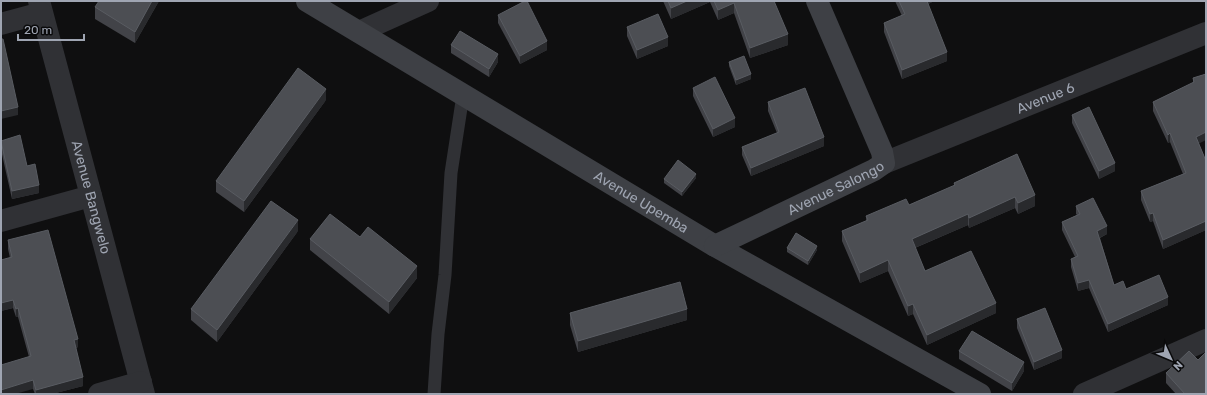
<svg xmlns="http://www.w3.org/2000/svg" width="1207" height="395" font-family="Rubik,sans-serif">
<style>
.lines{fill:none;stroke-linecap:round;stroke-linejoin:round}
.lane{stroke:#303135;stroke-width:13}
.street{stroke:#303135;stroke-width:22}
.secondary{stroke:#3e4045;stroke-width:22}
.wall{fill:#424348}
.shaded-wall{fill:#292a2d}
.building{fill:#4c4e53;stroke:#595c62}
.labels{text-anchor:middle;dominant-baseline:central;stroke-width:3;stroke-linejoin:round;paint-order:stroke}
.street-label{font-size:14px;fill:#9fa5b2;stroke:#0a0a0b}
</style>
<rect width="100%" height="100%" fill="#0f0f10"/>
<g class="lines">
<polyline class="lane" points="434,394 438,334 445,275 451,173 463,95"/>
<g class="street">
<path id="s1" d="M39 1 144 394"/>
<polyline points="1,24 41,13"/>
<polyline points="359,32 428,1"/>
<path id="s2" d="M884 163 1206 33"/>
<polyline points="1,221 91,196"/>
<polyline points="99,394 141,382"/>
<polyline points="1084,394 1206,340"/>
</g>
<g class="secondary">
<path id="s3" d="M307 1 715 246 980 394"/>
<path id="s4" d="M715 246 874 170 884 163 882 152 817 1"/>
</g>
</g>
<g class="wall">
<polygon points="159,1 135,43 95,19 95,7"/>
<polygon points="663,1 774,1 788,45 750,58 734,13 718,20 710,2 671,19"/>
<polygon points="895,1 934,1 928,4 947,61 902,79 884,32 884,23 902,16"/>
<polygon points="498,15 547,50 520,64 498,23"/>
<polygon points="627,27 668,46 637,59 627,36"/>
<polygon points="451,45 498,62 489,77 451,53"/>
<polygon points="729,62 751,79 736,85 729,66"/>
<polygon points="1206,74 1199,144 1206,161 1206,230 1163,249 1153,221 1150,222 1141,200 1141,191 1183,174 1170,142 1168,143 1153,111 1153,102 1193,83 1193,78"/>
<polygon points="693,88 735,127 713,137 693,96"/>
<polygon points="326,100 244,212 216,192 216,181"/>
<polygon points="768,102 824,146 751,176 742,155 742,147 777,133 768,111"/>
<polygon points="1072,115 1115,171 1099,179 1072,123"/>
<polygon points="1,141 27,166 39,193 12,199 1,150"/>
<polygon points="1017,154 1035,206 1018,214 1015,208 969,228 968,225 915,248 925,271 996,313 927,345 913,314 908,316 888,271 860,283 842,241 842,231 866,221 866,216 909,205 954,186 954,183"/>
<polygon points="696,178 682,196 664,183 664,179"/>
<polygon points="1076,206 1107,234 1100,238 1114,285 1126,289 1168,305 1108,332 1089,288 1078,291 1071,267 1071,259 1075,257 1062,230 1062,222 1077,215 1076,214"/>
<polygon points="298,231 217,342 191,320 191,309"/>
<polygon points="360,237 417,278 389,314 310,250 310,239"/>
<polygon points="8,240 78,347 76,348 83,386 52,394 35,394 33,389 29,357 18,317 16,317 13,308 1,311 1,260 10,258 8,249"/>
<polygon points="787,248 817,250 808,265 787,252"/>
<polygon points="570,313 687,320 578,352 570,325"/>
<polygon points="1017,319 1062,358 1034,370 1017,328"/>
<polygon points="959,351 1024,371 1012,391 959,359"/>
<polygon points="1198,360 1206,394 1176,394 1166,383 1166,373"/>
</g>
<g class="shaded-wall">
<polygon points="152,1 159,1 135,43 135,32"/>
<polygon points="687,1 710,2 671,19 671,8"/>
<polygon points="925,1 934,1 925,6"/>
<polygon points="734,3 734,13 718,20 718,10"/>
<polygon points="788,34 788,45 750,58 750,48"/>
<polygon points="668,37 668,46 637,59 637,50"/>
<polygon points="547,41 547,50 520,64 520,56"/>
<polygon points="947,52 947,61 902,79 902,70"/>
<polygon points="498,54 498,62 489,77 489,69"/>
<polygon points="751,74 751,79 736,85 736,80"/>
<polygon points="326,89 326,100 244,212 244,201"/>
<polygon points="18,107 18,115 1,119 1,111"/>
<polygon points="735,118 735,127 713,137 713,129"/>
<polygon points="1206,132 1206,140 1196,145 1196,137"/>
<polygon points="1170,133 1170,142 1168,143 1168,135"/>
<polygon points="824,137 824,146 751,176 751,168"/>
<polygon points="1115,163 1115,171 1099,179 1099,171"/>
<polygon points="696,174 696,178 682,196 682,192"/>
<polygon points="39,185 39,193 12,199 12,191"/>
<polygon points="1035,195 1035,206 1018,214 1018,203"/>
<polygon points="1015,197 1015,208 969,228 969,218"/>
<polygon points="1153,213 1153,221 1150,222 1150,214"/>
<polygon points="968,214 968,225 912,249 912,239"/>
<polygon points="298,220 298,231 217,342 217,330"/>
<polygon points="1206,221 1206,230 1163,249 1163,240"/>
<polygon points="1107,226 1107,234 1097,239 1097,231"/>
<polygon points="817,246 817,250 808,265 808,261"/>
<polygon points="888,260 888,271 860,283 860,273"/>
<polygon points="417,266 417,278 389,314 389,302"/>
<polygon points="1089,280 1089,288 1078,291 1078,283"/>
<polygon points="1168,297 1168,305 1108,332 1108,324"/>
<polygon points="13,300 13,308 1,311 1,303"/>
<polygon points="996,303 996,313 927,345 927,335"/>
<polygon points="913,304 913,314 908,316 908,306"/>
<polygon points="18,308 18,317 16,317 16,309"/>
<polygon points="687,309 687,320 578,352 578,341"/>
<polygon points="78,339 78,347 74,348 74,340"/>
<polygon points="1062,350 1062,358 1034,370 1034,362"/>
<polygon points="1024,362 1024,371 1012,391 1012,383"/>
<polygon points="83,377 83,386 52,394 36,394 36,390"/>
<polygon points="33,380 33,389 15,394 1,394 1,390"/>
</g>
<g class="building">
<polygon points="99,1 152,1 135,32 95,7"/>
<polygon points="525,1 527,1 547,41 520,56 498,15"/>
<polygon points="668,1 687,1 671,8"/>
<polygon points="714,1 774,1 788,34 750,48 734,3 718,10"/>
<polygon points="899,1 927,1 947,52 902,70 884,23 905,14"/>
<polygon points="658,14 668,37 637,50 627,27"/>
<polygon points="460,31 498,54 489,69 451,45"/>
<polygon points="1,39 3,39 18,107 1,111"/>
<polygon points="744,56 751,74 736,80 729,62"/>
<polygon points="298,68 326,89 244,201 216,181"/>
<polygon points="1206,74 1206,132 1196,137 1206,161 1206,221 1163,240 1153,213 1150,214 1141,191 1186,173 1170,133 1168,135 1153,102 1194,82 1193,78"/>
<polygon points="715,77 735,118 713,129 693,88"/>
<polygon points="805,88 824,137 751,168 742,147 779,132 768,102"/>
<polygon points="1089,107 1115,163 1099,171 1072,115"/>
<polygon points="20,135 27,166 35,164 39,185 12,191 1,141"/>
<polygon points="1017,154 1035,195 1018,203 1015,197 969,218 968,214 912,239 925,271 971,251 996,303 927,335 913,304 908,306 888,260 860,273 842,231 868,220 866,216 906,199 909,205 955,185 954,183"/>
<polygon points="678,160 696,174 682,192 664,179"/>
<polygon points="1093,198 1107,226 1097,231 1114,285 1123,281 1126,289 1159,275 1168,297 1108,324 1089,280 1078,283 1071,259 1078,256 1062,222 1080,214 1076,206"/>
<polygon points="271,201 298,220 217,330 191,309"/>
<polygon points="330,214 360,237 368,227 417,266 389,302 310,239"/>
<polygon points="48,230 78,339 74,340 83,377 36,390 33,380 1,390 1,365 31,356 18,308 16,309 13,300 1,303 1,260 12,257 8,240"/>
<polygon points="796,233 817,246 808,261 787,248"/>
<polygon points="680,282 687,309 578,341 570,313"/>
<polygon points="1045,308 1062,350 1034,362 1017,319"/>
<polygon points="972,331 1024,362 1012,383 959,351"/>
<polygon points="1189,351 1198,360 1206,352 1206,394 1185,394 1166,373"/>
</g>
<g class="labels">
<g class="street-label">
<text stroke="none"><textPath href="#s2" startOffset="174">Avenue 6</textPath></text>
<text stroke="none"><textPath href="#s4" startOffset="134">Avenue Salongo</textPath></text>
<text stroke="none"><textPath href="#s1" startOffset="203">Avenue Bangwelo</textPath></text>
<text stroke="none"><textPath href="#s3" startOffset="390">Avenue Upemba</textPath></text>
</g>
</g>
<rect width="1207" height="395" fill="none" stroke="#9fa5b2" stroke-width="4"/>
<g transform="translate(1171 359) rotate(134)" stroke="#0a0a0b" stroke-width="3" paint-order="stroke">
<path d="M0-3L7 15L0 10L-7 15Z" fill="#9fa5b2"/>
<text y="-6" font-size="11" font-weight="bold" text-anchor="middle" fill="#9fa5b2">N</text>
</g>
<path d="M18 34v6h66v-6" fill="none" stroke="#9fa5b2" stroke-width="2"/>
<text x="24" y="34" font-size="12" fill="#9fa5b2" stroke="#0a0a0b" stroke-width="3" paint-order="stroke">20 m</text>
</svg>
